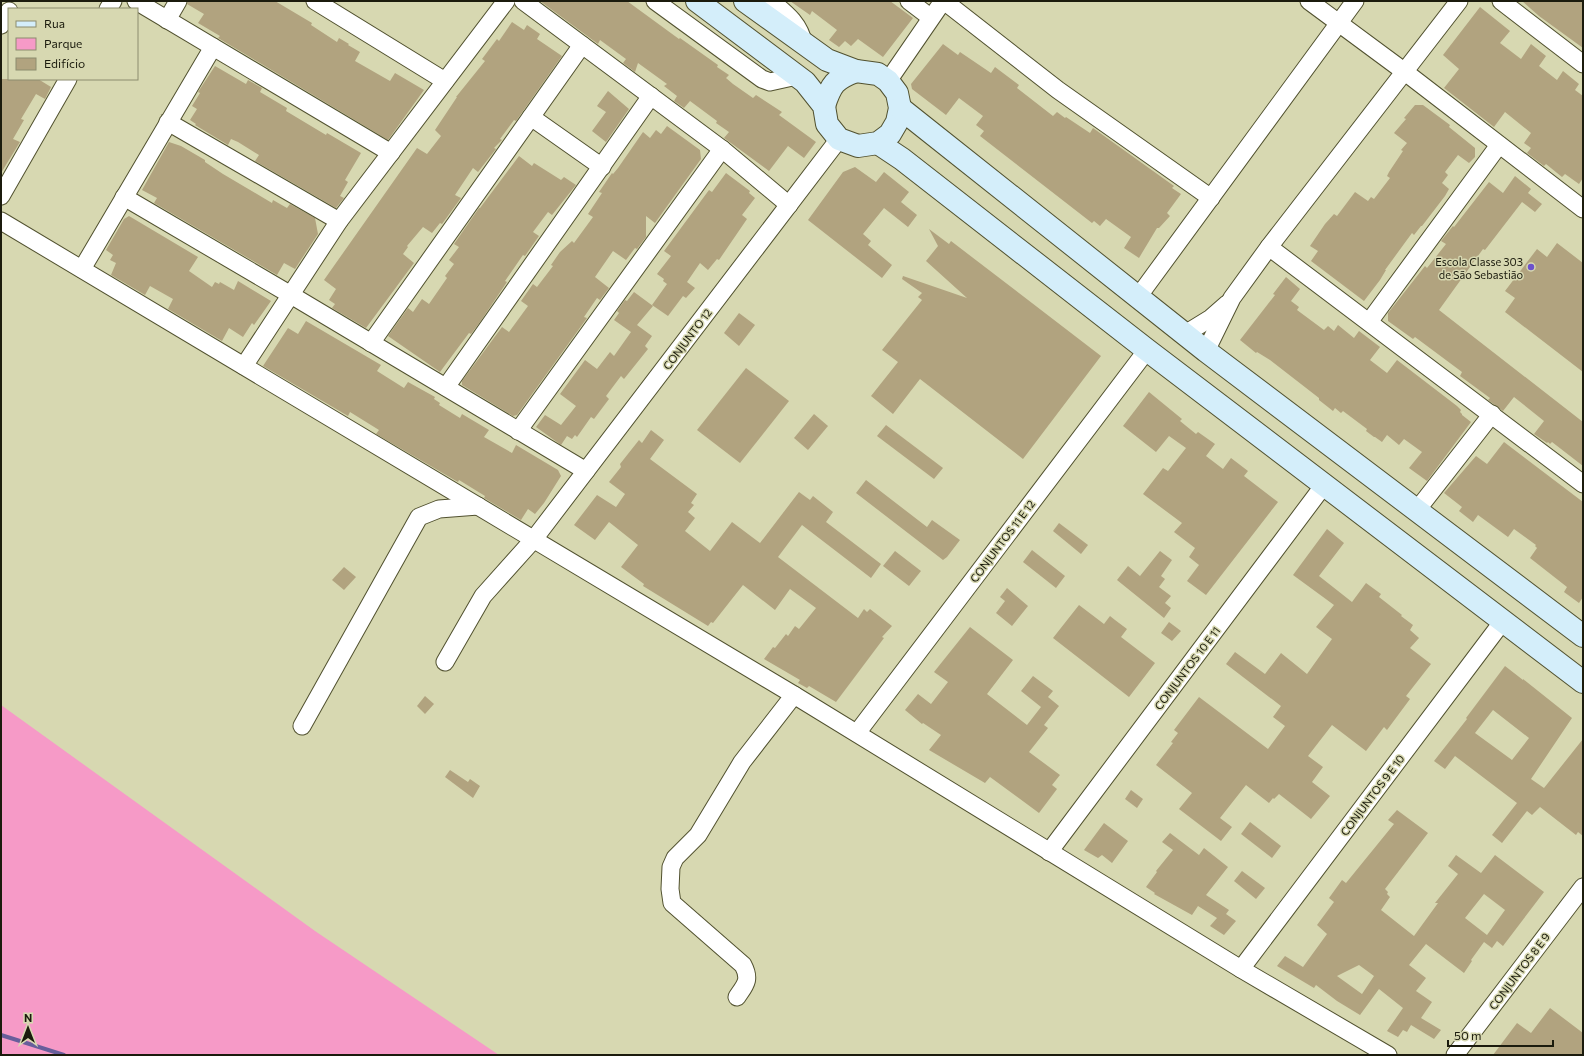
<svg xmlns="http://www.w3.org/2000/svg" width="1584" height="1056" font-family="Commissioner,sans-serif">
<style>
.green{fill:#f69ac7}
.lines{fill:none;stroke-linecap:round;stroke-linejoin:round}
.stream{stroke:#685e9b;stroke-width:4}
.building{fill:#b1a37f;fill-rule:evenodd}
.street-casing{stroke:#51512f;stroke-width:19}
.secondary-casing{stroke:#51512f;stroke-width:24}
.street{stroke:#fff;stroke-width:17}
.secondary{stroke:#d4eefa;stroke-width:22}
.poi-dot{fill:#6d52cc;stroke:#d7d8b1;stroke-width:1.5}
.labels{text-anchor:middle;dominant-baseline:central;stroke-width:3;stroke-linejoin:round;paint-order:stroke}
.poi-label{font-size:11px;fill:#1b1b0d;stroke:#d7d8b1;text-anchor:end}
.street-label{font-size:11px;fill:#1b1b0d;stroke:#d7d8b1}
</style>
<rect width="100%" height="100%" fill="#d7d8b1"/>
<polygon class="green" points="1,705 315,931 499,1055 1,1055"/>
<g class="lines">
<polyline class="stream" points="1,1035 64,1055"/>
</g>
<g class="building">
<polygon points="188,1 275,1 312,23 311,25 337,42 339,38 349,44 348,45 360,52 355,61 390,81 395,73 424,90 388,140 218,38 220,36 198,23 204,14 187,4"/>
<polygon points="540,1 627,1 679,39 680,38 718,65 717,67 729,75 726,78 733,84 753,98 756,95 782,112 779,115 816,142 804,158 788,146 769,171 724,138 729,132 716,123 717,121 690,101 684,108 674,101 677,96 664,86 667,84 638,63 635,72 623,63 626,59 600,40 598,44"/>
<polygon points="790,1 890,1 913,18 883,57 858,39 851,46 845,41 839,47 829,40 837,30 812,11 810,15"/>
<polygon points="1522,1 1583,1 1583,48 1539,16"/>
<polygon points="1480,7 1510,31 1500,43 1521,59 1531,44 1546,56 1539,66 1557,80 1563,71 1579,84 1575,90 1583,96 1583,178 1579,184 1565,174 1562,177 1546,164 1544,166 1527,153 1531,148 1524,143 1531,133 1505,112 1494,127 1444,88 1459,69 1443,55"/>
<polygon points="512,22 524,30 527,25 540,34 537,39 562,56 516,121 514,120 500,139 502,140 494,148 496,149 478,172 473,168 455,195 461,198 442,224 440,223 432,233 423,227 407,246 408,247 403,254 414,263 366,328 332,308 335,304 329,300 336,289 324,280 417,148 427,154 441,136 435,130 457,97 456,97 485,61 482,59 497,39 499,41"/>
<polygon points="943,44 958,55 960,52 991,73 995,67 1019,85 1017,88 1053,116 1057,112 1065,118 1066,117 1090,133 1093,128 1174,186 1172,188 1181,194 1167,213 1170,216 1159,228 1157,228 1139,258 1124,248 1131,237 1106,219 1100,226 1094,221 1092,223 980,136 984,131 976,125 983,116 959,98 946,115 912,89 911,84"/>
<polygon points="215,66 246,84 248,80 262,88 260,92 287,108 286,111 326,135 327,133 361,153 345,180 348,182 340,196 344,198 336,208 255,161 259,155 238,142 231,139 228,145 195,125 196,124 190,120 197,109 192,106 200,93 198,92"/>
<polygon points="1,79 38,79 51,87 45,99 36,94 21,119 24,120 13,139 20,142 1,173"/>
<polygon points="608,91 629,109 606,142 592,131 606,112 597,106"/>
<polygon points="1415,105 1423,105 1450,125 1449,127 1475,148 1475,157 1469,163 1458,155 1445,172 1448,175 1442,183 1449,189 1445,196 1422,226 1421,226 1414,235 1412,233 1385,270 1386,270 1380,280 1364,301 1311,261 1318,251 1310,246 1325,224 1334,214 1337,216 1355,192 1368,201 1371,197 1374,199 1390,178 1387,176 1389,172 1403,151 1401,150 1407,143 1394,133 1406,119 1404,118"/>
<polygon points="667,126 700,150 701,159 655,223 646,216 646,237 637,249 635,248 626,260 613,251 595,277 609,288 600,300 597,298 584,317 587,318 517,415 513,416 462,385 462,381 502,327 509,332 528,306 521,301 533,284 537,287 553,266 551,265 560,252 572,241 574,243 593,217 588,214 602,193 599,192 612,173 613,174 618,168 643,132 650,138 656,130 661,134"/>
<polygon points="169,142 181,146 205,160 205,162 223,174 272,203 273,200 287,208 290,204 315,218 318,234 295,269 284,263 277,275 154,203 157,198 142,190"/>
<polygon points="519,156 532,166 534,163 561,180 564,177 576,185 552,215 548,212 533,232 539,236 525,256 523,255 505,281 507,282 480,322 471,334 469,333 440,372 388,336 408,308 413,312 422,299 429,304 447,278 445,276 454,264 449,260 459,247 454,244 479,208 480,208"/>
<polygon points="855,167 876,182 884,172 909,192 901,202 917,215 908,227 884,208 863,234 871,241 868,245 892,265 882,278 808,220 843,172"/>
<polygon points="726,173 750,191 749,193 755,198 742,215 747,219 719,260 717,259 708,270 700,263 687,282 695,288 686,298 683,296 668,316 652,305 667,284 663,281 664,279 657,274 671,256 664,251 709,190 712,192"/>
<polygon points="1515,176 1531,189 1528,193 1542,204 1535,212 1522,202 1485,250 1483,249 1439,310 1583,422 1583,466 1552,442 1550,444 1548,442 1547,443 1534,434 1544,421 1514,397 1503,411 1488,400 1490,398 1460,376 1462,372 1415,337 1413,339 1388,321 1388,313 1425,266 1427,268 1446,244 1441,241 1453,226 1454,227 1489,182 1503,193"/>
<polygon points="129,216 198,257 189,271 212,287 215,282 219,284 220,282 234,290 238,281 271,301 254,325 252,323 243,337 229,328 222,341 168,309 173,299 150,286 145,295 111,275 116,263 110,260 113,255 106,250 124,219"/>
<polygon points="929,229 949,244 951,241 1101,356 1023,459 920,379 893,414 871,396 898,362 882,350 922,300 918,297 922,293 902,279 903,276 967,298 926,261 938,246"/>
<polygon points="1557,243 1583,263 1583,372 1505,312 1515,298 1505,291 1537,249 1547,257"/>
<polygon points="1286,277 1300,289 1291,301 1299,307 1297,310 1324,330 1328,326 1334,331 1338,325 1354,338 1359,331 1380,347 1370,360 1387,373 1397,360 1457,406 1461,410 1460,412 1462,414 1462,415 1471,422 1427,481 1409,468 1422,452 1404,439 1399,445 1387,435 1382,442 1375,437 1374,437 1366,431 1367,429 1343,411 1341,413 1335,408 1333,411 1319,400 1319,398 1270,360 1257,352 1256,353 1240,340 1275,295 1273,294"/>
<polygon points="634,292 653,306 637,325 652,336 645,346 648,349 624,379 621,376 606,396 609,399 594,419 591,417 577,437 575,435 572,439 567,436 561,445 536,427 545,415 561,425 576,406 560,394 585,360 597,369 610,352 614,356 631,332 614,320 619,313 617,311 625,300 627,301"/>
<polygon points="739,313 755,325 739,346 724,333"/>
<polygon points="306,321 381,365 377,371 404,388 408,382 435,397 434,399 440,403 439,405 460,418 462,414 489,430 484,437 512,453 516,445 558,470 561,476 544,503 535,514 528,509 521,520 484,498 485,496 459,480 458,482 376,434 379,430 350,412 348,416 263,366 288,328 298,334"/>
<polygon points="746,368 789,401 740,463 697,430"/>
<polygon points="1149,392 1182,419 1180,421 1196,434 1198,432 1215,444 1206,456 1223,469 1231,458 1248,471 1244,476 1278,502 1206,595 1187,581 1199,565 1189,557 1195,548 1174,532 1182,523 1143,494 1163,468 1168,471 1186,448 1169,436 1156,452 1123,426"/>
<polygon points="814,414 828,426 808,450 794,438"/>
<polygon points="886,425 943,468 934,479 877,436"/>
<polygon points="651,430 664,440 650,459 697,494 691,503 694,505 688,512 695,518 685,531 710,551 732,522 760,543 799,492 810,500 813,496 833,512 826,522 881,564 871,578 802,525 778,557 858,618 864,609 867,612 870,609 892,626 882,637 884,638 836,702 809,686 807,688 798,683 800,680 764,659 773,647 775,648 786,634 788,636 795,626 799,629 816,608 790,589 775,610 743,585 713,623 711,622 708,626 643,586 644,584 621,567 638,545 609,522 595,540 574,525 597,495 616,507 625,494 609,482 621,467 620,464 639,440 642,443"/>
<polygon points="1504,442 1583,502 1583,597 1579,603 1564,592 1567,587 1530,558 1537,548 1535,546 1536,545 1514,529 1508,537 1478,515 1473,522 1459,511 1462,507 1444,493 1476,456 1487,464"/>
<polygon points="866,480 927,527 932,520 960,540 947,557 943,560 856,493"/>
<polygon points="1059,523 1088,545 1081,554 1053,531"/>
<polygon points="1327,529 1344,543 1319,576 1352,602 1366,583 1381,594 1379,597 1402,615 1401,616 1413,625 1410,630 1419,638 1410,648 1431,664 1406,696 1410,699 1387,730 1384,727 1366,751 1332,725 1308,756 1323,767 1312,782 1330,796 1311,819 1279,794 1274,799 1273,798 1269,803 1246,785 1220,818 1232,827 1221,841 1179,809 1192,793 1156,765 1173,743 1171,742 1178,733 1174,730 1199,697 1268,749 1285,726 1273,717 1281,706 1226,664 1235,652 1265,674 1281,653 1307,674 1332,639 1316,627 1334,605 1293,575"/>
<polygon points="1032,550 1065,576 1056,588 1023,562"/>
<polygon points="895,551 921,571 909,586 883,566"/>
<polygon points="1160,551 1172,560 1161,576 1165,579 1159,587 1171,596 1165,603 1171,608 1164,618 1117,580 1128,566 1140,576"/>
<polygon points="344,567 356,577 344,590 332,580"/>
<polygon points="1007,588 1028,606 1012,626 996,613 1005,601 1000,597"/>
<polygon points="1079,605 1104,624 1110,616 1115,620 1127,629 1121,637 1155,663 1129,697 1053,638"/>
<polygon points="1169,622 1181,631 1172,641 1161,633"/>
<polygon points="970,627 1013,660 987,694 1027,725 1041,707 1021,691 1033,676 1053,691 1048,697 1059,706 1044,725 1048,728 1029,752 1060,775 1052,785 1057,789 1039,813 990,777 985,783 929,750 941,735 923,723 922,724 905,710 918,694 931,704 948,682 934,672"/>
<path d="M1505 666 1523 680V679L1572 718 1531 779 1544 788 1583 739V836L1578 832 1576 835 1540 807 1532 815 1527 811 1502 843 1492 835 1517 803 1455 756 1445 769 1434 761 1467 719 1466 718ZM1493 710 1529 738 1512 760 1475 733Z"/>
<polygon points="425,696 434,704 425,714 417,706"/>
<polygon points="450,770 468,782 470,779 480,786 473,798 445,777"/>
<polygon points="1131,790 1143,799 1137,808 1125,799"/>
<path d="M1397 810 1428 833 1385 889 1388 892 1387 894 1390 897 1381 910 1414 936 1438 903H1435L1458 874 1448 866 1456 855 1481 873 1495 855 1544 892 1503 946 1497 941 1492 948 1484 942 1471 960 1472 961 1464 973 1426 944 1409 965 1426 978 1416 991 1432 1002 1421 1018 1441 1030 1434 1039 1411 1025 1407 1032 1403 1030 1398 1037 1387 1031 1403 1008 1379 989 1360 1015 1337 1001 1316 985 1314 988 1277 966 1285 956 1303 967 1327 934 1317 925 1334 902 1329 898 1342 880 1346 883 1394 824 1388 820ZM1484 894 1505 910 1487 935 1465 918ZM1359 965 1374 976 1362 994 1337 976Z"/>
<polygon points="1250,822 1281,846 1272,858 1241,834"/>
<polygon points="1104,823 1128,841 1112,863 1102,855 1098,858 1084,850"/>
<polygon points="1170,833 1199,855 1204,848 1228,867 1206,895 1229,910 1226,914 1236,921 1224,935 1210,926 1217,918 1198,906 1192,915 1154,894 1155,893 1146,887 1157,872 1156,871 1173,850 1162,842"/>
<polygon points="1242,871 1265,888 1256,899 1234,881"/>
<polygon points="1550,1008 1583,1033 1583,1055 1493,1055 1517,1023 1531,1033"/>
</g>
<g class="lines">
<g class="street-casing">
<g id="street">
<polyline points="136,1 391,153"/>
<polyline points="315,1 445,81"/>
<polyline points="523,1 722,149 789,205"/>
<polyline points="655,1 762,79 770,82 797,76"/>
<path d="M771 1C787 14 800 24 804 45"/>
<polyline points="909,1 930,17"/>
<polyline points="944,1 1058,90 1211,198"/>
<polyline points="1309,1 1405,72 1583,209"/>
<polyline points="1501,1 1583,64"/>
<polyline points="108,9 113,1"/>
<polyline points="167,20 178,1"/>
<polyline points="1,25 9,11"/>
<polyline points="888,81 943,1"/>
<polyline points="531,117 602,167"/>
<polyline points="168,122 339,221"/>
<polyline points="1,196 68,79"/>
<polyline points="124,197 291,295 586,471"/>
<polyline points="1,221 794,695 1241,969 1388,1055"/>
<polyline points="1269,247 1583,484"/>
<polyline points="82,269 213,47"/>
<polyline points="1138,297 1355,1"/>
<polyline points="1369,322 1499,145"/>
<polyline points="1185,334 1211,318 1227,304"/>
<polyline points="371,343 582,45"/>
<polyline points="1206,351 1232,298 1269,247 1459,1"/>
<polyline points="244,366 339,221 506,1"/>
<polyline points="446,387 651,96"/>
<polyline points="518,431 722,149"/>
<polyline points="1417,510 1492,414"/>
<polyline points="445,662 483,596 534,539 839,139"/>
<polyline points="302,726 419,517 439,509 478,506"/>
<polyline points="857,733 1147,350"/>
<polyline points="1049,852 1324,485"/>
<polyline points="1241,969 1503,621"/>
<path d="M737 997C745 985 751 980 743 965L672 903 670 889 671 867 675 858 698 835 742 762 794 695"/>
<polyline points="1455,1055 1583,887"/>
</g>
</g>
<g class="secondary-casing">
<g id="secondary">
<polyline points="697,1 805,82 824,106 827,124 839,139 858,146 878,143 890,134 897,122 900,108 897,93 888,81 878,74 856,71 827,60 745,1"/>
<path d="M824 106C831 84 835 79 856 71"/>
<polyline points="900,108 1206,351 1583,636"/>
<polyline points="878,143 902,159 1147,350 1583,682"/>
</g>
</g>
<use href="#street" class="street"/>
<use href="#secondary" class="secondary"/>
</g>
<circle class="poi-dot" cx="1531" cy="267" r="4"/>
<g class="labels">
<g class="poi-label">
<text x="1523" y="261">Escola Classe 303<tspan x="1523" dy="13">de São Sebastião</tspan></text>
</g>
<g class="street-label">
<text transform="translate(687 339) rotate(-53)">CONJUNTO 12</text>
<text transform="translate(1002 541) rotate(-53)">CONJUNTOS 11 E 12</text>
<text transform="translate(1187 668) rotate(-53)">CONJUNTOS 10 E 11</text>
<text transform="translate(1372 795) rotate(-53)">CONJUNTOS 9 E 10</text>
<text transform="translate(1519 971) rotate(-53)">CONJUNTOS 8 E 9</text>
</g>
</g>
<rect width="1584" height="1056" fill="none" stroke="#1b1b0d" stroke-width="4"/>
<rect x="8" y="8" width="130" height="72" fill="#d7d8b1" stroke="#8c8c6f"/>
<rect x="16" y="21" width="20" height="6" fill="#d4eefa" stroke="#8c8c6f"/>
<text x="44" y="28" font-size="12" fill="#1b1b0d">Rua</text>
<rect x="16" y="38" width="20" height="12" fill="#f69ac7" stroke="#8c8c6f"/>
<text x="44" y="48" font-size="12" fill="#1b1b0d">Parque</text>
<rect x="16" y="58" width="20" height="12" fill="#b1a37f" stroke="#8c8c6f"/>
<text x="44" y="68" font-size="12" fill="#1b1b0d">Edifício</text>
<g transform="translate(28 1028)" stroke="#d7d8b1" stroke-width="3" paint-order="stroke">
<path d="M0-3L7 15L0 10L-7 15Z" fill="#1b1b0d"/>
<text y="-6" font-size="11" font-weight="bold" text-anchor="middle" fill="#1b1b0d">N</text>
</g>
<path d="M1448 1040v6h105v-6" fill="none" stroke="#1b1b0d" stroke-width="2"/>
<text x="1454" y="1040" font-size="12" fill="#1b1b0d" stroke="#d7d8b1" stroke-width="3" paint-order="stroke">50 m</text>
</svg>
